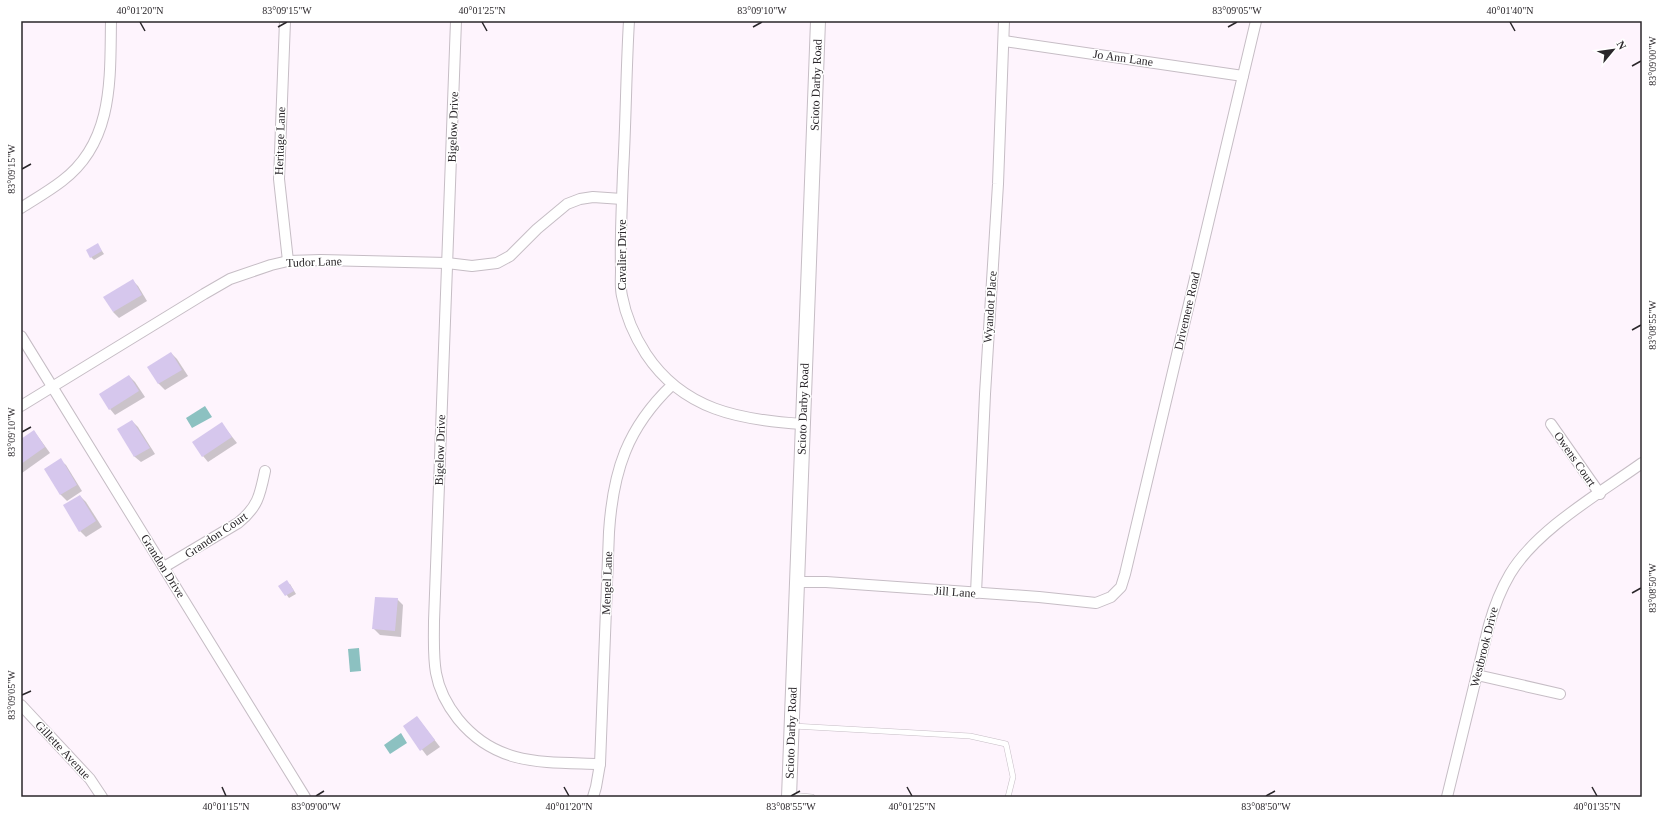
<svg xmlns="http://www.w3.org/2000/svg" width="1663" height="818" font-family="'Times New Roman',serif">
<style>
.water{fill:#8cc1c1}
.shadow{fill:#0003}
.building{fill:#d6c7ed}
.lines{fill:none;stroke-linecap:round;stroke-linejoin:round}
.service-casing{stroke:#c6bdc5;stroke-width:6}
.minor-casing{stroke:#c6bdc5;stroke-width:12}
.secondary-casing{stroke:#c6bdc5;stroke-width:16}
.service{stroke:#fff;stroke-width:5}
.minor{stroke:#fff;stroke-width:10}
.secondary{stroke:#fff;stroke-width:14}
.ticks{fill:none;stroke:#2a262a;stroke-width:1.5}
.labels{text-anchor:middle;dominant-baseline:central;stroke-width:3;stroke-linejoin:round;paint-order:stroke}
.street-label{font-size:12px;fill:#2a262a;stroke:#fff}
.neatline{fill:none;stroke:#2a262a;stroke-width:1.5}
.ticks-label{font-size:10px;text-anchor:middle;fill:#2a262a}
</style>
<rect width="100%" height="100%" fill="#fef4fd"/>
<g class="water">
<polygon points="205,406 212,417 192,428 186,418"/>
<polygon points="359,648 361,671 350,672 348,649"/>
<polygon points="401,733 407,743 390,754 384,745"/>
</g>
<g class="shadow">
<polygon points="98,245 104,254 94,260 91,257"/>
<polygon points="132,280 138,286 147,301 119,318 113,312"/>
<polygon points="171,353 177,359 188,376 165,390 159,384 149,367"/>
<polygon points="129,376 135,382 145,397 115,415 110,409"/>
<polygon points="132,421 138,427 155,454 141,462 135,457 119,429"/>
<polygon points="222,424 237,443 208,462 203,456"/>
<polygon points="34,431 50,453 22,473 21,440"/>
<polygon points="60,460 66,465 82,491 67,501 61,495 45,469"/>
<polygon points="80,496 86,502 102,527 86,537 80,531"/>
<polygon points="290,584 296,594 289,598 280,586"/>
<polygon points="397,599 403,605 401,637 380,635 374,629"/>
<polygon points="417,717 440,747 427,756 404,726"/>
</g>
<g class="building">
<polygon points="98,243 102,251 90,258 86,250"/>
<polygon points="133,279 142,295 113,312 103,297"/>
<polygon points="171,352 182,370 158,384 147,367"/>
<polygon points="129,375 139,391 109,410 99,394"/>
<polygon points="132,420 150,448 134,457 117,429"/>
<polygon points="222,422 232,437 202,457 192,442"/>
<polygon points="34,430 45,447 21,464 21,439"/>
<polygon points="61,458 77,485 60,495 44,469"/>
<polygon points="80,495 96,521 79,532 63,505"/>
<polygon points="287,580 294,591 285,596 278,586"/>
<polygon points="375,597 398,598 395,631 372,629"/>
<polygon points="417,716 435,740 420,751 403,726"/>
</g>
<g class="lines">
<g class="service-casing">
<g id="service">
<polyline points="793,726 970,736 1006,744 1013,777 1008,797"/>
<polyline points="791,795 812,797"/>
</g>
</g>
<g class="minor-casing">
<g id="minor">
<polyline points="285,21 279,179 288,261"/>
<path d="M456 21 434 621C434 638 433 656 436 673 439 690 447 705 458 719 497 767 545 762 600 764"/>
<path d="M629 21C626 71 626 122 623 172 622 204 620 237 621 269 621 278 620 288 622 296 626 317 635 337 646 354 683 410 740 420 802 424"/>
<polyline points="1004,41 1243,76"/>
<path d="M21 208C35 199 49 191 62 181 114 142 110 78 111 21"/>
<polyline points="21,336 305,797"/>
<polyline points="21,406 204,294 230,279 271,265 288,261 321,260 447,263 472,266 497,263 510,256 537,229 567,204 580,199 593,197 622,199"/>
<polyline points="1551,424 1600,494"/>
<path d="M164 567 238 523C258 507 260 495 265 471"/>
<polyline points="798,582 826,582 1039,597 1096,603 1111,597 1121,587 1125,574 1256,21"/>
<polyline points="976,593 985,394 998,184 1004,21"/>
<polyline points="1477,675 1560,694"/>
<polyline points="21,705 90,779 102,797"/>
<path d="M593 797 596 787 600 764 609 532C613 471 627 428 672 385"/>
<path d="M1447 797 1489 625C1494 607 1500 591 1510 574 1536 530 1600 493 1642 463"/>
</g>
</g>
<g class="secondary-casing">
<polyline id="secondary" points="789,797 818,21"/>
</g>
<use href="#service" class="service"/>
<use href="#minor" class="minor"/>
<use href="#secondary" class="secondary"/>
</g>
<path class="ticks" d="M140 22 145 31M482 22 487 31M1510 22 1515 31M278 27 287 22M753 27 762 22M1228 27 1237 22M1632 66 1641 61M22 169 31 164M1632 330 1641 325M22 432 31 427M1632 593 1641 588M22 695 31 691M222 787 226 796M564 787 569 796M907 787 912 796M1592 787 1597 796M316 796 324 791M791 796 800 791M1266 796 1275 791"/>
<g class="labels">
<g class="street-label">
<text transform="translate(1123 58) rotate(8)">Jo Ann Lane</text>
<text transform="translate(816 85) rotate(-88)">Scioto Darby Road</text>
<text transform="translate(453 127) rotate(-88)">Bigelow Drive</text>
<text transform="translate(280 141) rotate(-88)">Heritage Lane</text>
<text transform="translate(622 255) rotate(-90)">Cavalier Drive</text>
<text transform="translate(314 262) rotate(-2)">Tudor Lane</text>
<text transform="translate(990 307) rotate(-86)">Wyandot Place</text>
<text transform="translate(1187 311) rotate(-77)">Drivemere Road</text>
<text transform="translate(803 409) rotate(-88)">Scioto Darby Road</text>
<text transform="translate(440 450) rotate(-88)">Bigelow Drive</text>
<text transform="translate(1575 459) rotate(55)">Owens Court</text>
<text transform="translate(216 535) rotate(-34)">Grandon Court</text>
<text transform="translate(163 566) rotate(58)">Grandon Drive</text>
<text transform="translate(607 583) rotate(-88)">Mengel Lane</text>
<text transform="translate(955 592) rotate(4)">Jill Lane</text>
<text transform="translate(1484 647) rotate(-76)">Westbrook Drive</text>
<text transform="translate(791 733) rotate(-88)">Scioto Darby Road</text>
<text transform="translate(63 750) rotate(47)">Gillette Avenue</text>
</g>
</g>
<rect width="1663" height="818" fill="none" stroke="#ffffff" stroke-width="44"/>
<g transform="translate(1613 50) rotate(61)" stroke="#ffffff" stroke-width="3" paint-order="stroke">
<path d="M0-3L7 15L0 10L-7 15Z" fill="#2a262a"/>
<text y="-6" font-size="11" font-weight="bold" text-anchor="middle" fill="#2a262a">N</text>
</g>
<rect x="22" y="22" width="1619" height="774" class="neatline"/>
<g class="ticks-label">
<text x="140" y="14">40°01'20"N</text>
<text x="287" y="14">83°09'15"W</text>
<text x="482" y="14">40°01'25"N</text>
<text x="762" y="14">83°09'10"W</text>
<text x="1237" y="14">83°09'05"W</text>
<text x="1510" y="14">40°01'40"N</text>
<text transform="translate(1652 61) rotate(-90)" y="4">83°09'00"W</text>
<text transform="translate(11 169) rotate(-90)" y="4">83°09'15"W</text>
<text transform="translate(1652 325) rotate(-90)" y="4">83°08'55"W</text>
<text transform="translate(11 432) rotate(-90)" y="4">83°09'10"W</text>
<text transform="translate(1652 588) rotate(-90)" y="4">83°08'50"W</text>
<text transform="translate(11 695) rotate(-90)" y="4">83°09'05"W</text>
<text x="226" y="810">40°01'15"N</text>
<text x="316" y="810">83°09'00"W</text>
<text x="569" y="810">40°01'20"N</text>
<text x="791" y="810">83°08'55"W</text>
<text x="912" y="810">40°01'25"N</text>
<text x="1266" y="810">83°08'50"W</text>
<text x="1597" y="810">40°01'35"N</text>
</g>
</svg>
